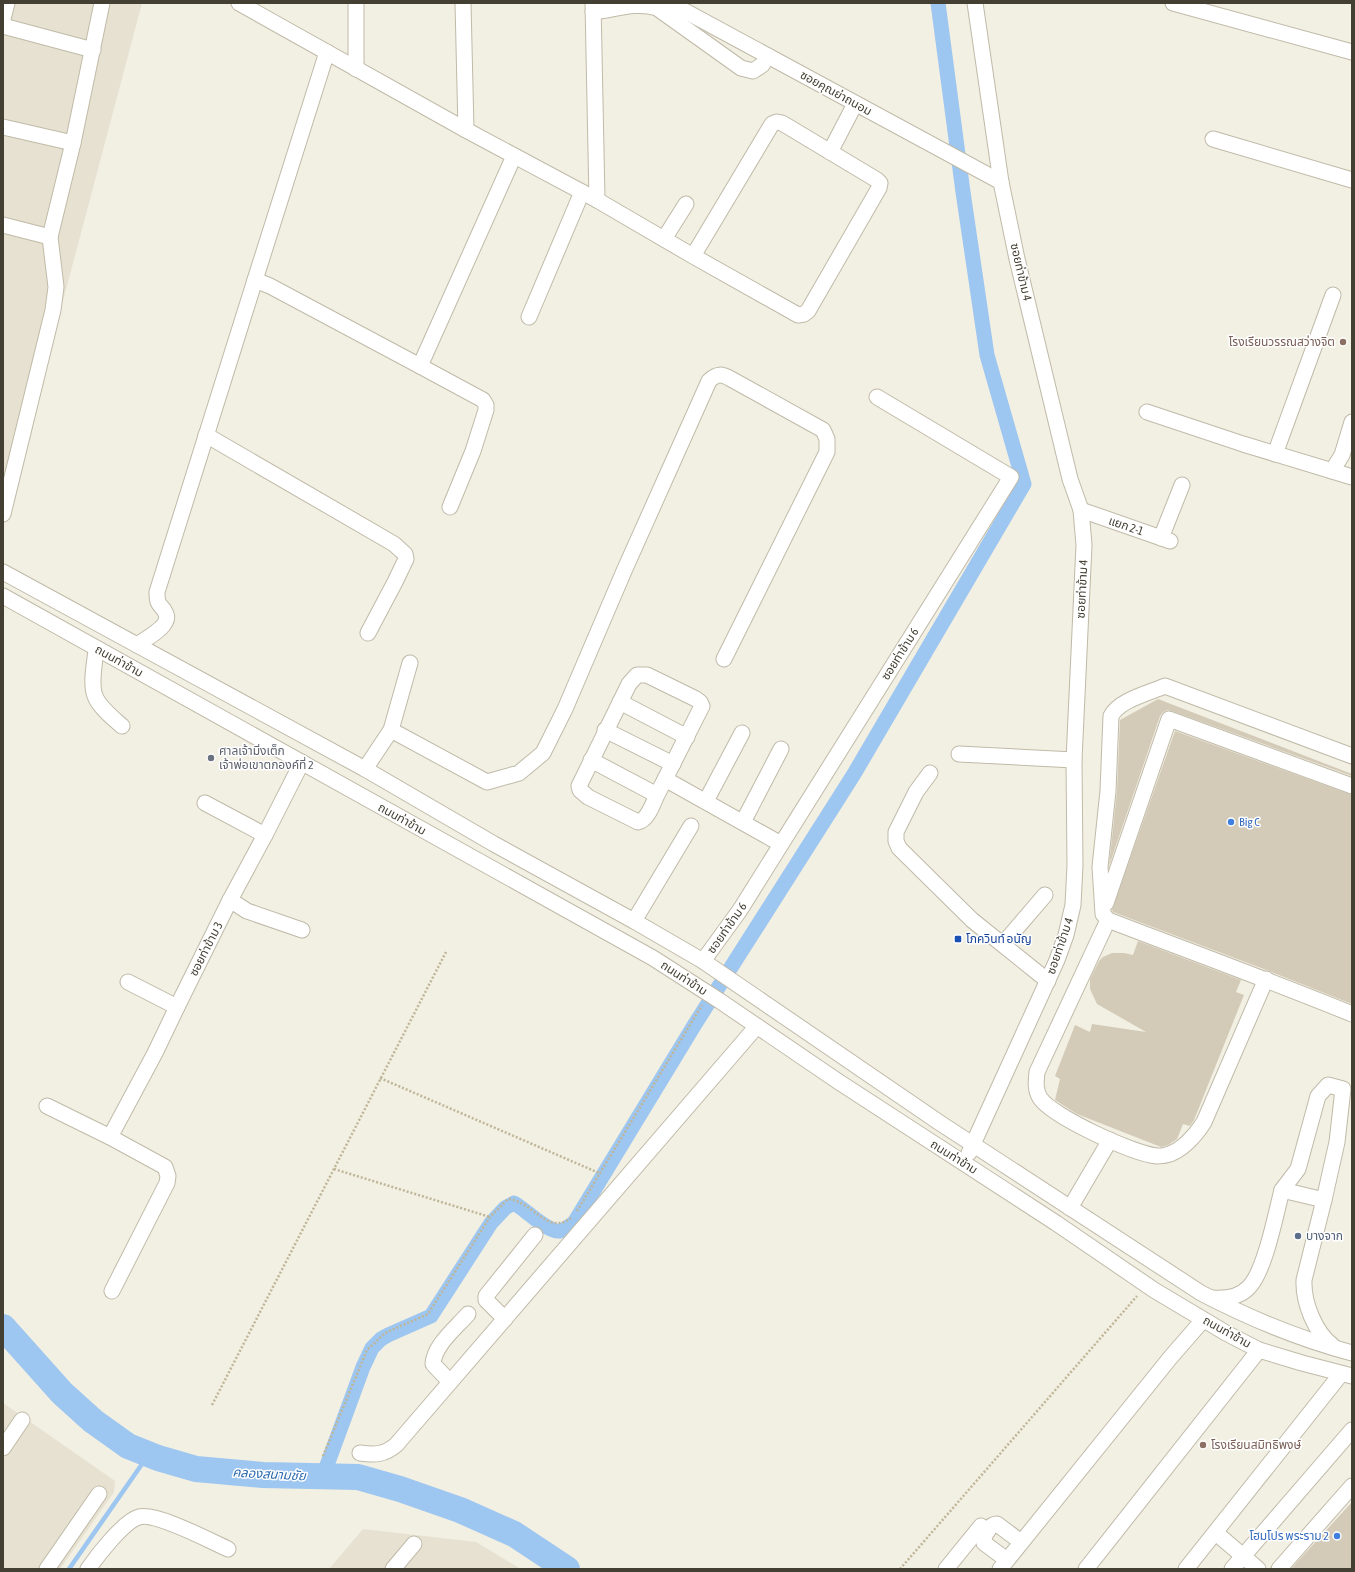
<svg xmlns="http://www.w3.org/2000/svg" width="1355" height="1572" font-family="'Asap Condensed','Noto Sans Thai',sans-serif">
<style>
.residential{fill:#e6e1d1}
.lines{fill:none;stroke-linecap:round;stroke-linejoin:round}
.stream{stroke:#9dc6f0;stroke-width:4.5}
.canal{stroke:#9dc6f0;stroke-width:15}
.river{stroke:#9dc6f0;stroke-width:26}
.building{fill:#d3cbb8}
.minor-casing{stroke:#c0baa8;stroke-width:17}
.path{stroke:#bfb597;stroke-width:2.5;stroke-dasharray:2 2;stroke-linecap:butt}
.minor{stroke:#fff;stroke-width:15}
.education-dot{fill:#8d6e63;stroke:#fff;stroke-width:1.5}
.worship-dot{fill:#6b7280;stroke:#fff;stroke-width:1.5}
.shop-dot{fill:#3f7fe0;stroke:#fff;stroke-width:1.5}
.transit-dot{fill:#1a4fb4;stroke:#fff;stroke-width:1.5}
.service-dot{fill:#5c6f8a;stroke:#fff;stroke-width:1.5}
.labels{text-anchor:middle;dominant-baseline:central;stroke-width:3;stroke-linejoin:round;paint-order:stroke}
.street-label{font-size:12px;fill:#433f33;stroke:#fff}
.education-label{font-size:12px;fill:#785e54;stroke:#fff;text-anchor:end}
.worship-label{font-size:12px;fill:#5b616d;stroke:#fff;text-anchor:start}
.shop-label{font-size:12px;fill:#366cbe;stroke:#fff;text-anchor:start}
.transit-label{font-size:12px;fill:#164399;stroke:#fff;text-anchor:start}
.service-label{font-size:12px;fill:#4e5e75;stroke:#fff;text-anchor:start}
.water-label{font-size:13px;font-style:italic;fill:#2c6aaf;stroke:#fff}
</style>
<rect width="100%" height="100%" fill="#f2efe3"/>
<g class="residential">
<polygon points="3,3 142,3 3,527"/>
<polygon points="3,1403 115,1481 114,1492 60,1569 3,1569"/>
<polygon points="363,1529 476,1542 521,1569 329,1569"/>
</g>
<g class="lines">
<polyline class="stream" points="69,1569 149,1454"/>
<path class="canal" d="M323 1476 363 1367 372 1348 381 1339 388 1335 431 1316 491 1223 505 1208 514 1203C525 1209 548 1233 560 1231 565 1230 570 1225 574 1223L695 1024 854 774 1024 484 987 355 963 192 938 3"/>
<polyline class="river" points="3,1327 62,1393 93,1421 128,1446 158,1458 196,1469 263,1475 358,1477 400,1489 460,1510 514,1534 567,1569"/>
</g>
<g class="building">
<polygon points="1158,699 1352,774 1352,776 1172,711 1167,710 1163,712 1160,716 1109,866 1117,791 1120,720"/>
<polygon points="1175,731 1352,795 1352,1004 1269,971 1113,912 1112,910"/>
<polygon points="1138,941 1241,980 1236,992 1244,995 1194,1120 1190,1126 1183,1124 1177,1139 1168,1145 1161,1147 1077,1114 1055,1100 1060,1079 1055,1076 1075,1025 1090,1032 1092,1024 1146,1032 1097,1004 1090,989 1090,979 1099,961 1103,957 1112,953 1124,953 1133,955"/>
<polygon points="1352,1502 1352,1569 1291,1569 1299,1560"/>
</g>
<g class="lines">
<g class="minor-casing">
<g id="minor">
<polyline points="239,3 466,130 597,200 693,256 798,315 804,314 808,311 879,188 880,183 877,180 782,123 777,122 772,124 693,256"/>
<polyline points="463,3 466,130"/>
<polyline points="593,3 597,200"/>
<polyline points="670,3 1001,182"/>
<polyline points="1173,3 1352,52"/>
<path d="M593 12C614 10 636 1 657 8L741 68 753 71 762 65 768 56"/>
<polyline points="3,19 7,3"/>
<polyline points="3,26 93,50"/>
<polyline points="327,52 255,280 270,286 420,366 514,156"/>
<polyline points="356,69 356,3"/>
<polyline points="3,127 73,143"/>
<polyline points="1213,139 1352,180"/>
<polyline points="830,152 855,104"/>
<polyline points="3,225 50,237"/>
<polyline points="664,239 686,204"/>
<polyline points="529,317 582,192"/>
<polyline points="420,366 483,400 486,405 486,410 473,451 450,507"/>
<polyline points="1147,412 1243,444 1352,477"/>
<polyline points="206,435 394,544 405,554 406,559 395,582 368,633"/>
<polyline points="1275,454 1333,295"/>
<polyline points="1332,471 1342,455 1352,422"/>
<polyline points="1081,510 1170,541"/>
<polyline points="3,514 53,310 56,287 50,237 73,143 102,3"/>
<polyline points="1161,538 1182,485"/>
<path d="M3 572 365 769 494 844 634 921 703 961 940 1123 1201 1293C1249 1318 1299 1339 1352 1353"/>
<polyline points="3,596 653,958 720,1001 839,1082 1056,1223 1154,1290 1226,1333 1259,1350 1302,1363 1352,1376"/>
<path d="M137 645C145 639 171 626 166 614 162 603 157 609 157 592L255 280"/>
<path d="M96 649C95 663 90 683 95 696 99 707 114 719 122 726"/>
<polyline points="620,702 687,737"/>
<path d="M391 730 487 782 519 773 543 753 565 709 624 571 709 381C717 373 722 374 731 379L823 430 827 439V452L724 659"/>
<polyline points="605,730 673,764"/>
<polyline points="959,754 1074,760"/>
<path d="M1352 756 1165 686C1149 693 1119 700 1111 716L1108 791 1100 867 1103 914 1108 920C1189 951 1271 981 1352 1014"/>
<path d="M591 760 657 795 702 706 700 702 696 699 647 675H637L629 684 579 786 580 790 588 797 638 822C648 820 653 803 657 795"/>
<polyline points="365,769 391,730 410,663"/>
<polyline points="930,773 916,792 896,832 896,841 899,848 972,920 1048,981"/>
<polyline points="665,779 781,844"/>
<polyline points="706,801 742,733"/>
<polyline points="205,803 265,835"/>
<polyline points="743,822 781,749"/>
<polyline points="230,900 247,911 302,930"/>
<polyline points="1106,903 1169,719 1352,786"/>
<path d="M1108 920 1037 1072C1036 1081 1035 1090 1040 1098 1053 1117 1134 1154 1157 1156 1160 1156 1163 1156 1166 1155 1181 1152 1196 1135 1204 1122L1266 979"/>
<polyline points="634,921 691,826"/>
<polyline points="1003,944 1045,895"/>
<polyline points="703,961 740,910 1011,477 877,397"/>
<polyline points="128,982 177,1007"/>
<polyline points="47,1106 110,1137 165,1167 168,1176 167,1183 112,1291"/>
<polyline points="110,1137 155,1053 177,1007 230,900 265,835 302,762"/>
<polyline points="969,1153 1057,960 1066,935 1073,905 1075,865 1074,760 1084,545 1081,510 1070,479 1017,259 1001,182 975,3"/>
<polyline points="1282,1190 1298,1169 1318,1096 1328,1085 1343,1089 1337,1142 1324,1200"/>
<polyline points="1070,1208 1110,1140"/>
<path d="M1212 1298C1225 1299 1240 1297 1249 1287 1265 1271 1276 1213 1282 1190L1324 1200 1304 1280C1303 1302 1315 1333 1333 1346"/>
<polyline points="505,1319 486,1300 486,1296 535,1235"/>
<path d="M450 1382 433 1364C434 1345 456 1328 468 1314"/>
<polyline points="3,1448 22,1420"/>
<path d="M360 1453C375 1455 384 1455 396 1445L757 1026"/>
<polyline points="1216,1533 1258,1569"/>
<path d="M1007 1560 984 1543C983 1535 990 1524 997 1524L1021 1542"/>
<polyline points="47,1569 99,1494"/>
<path d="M88 1569C97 1556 124 1521 139 1517 156 1512 210 1541 228 1549"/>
<polyline points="393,1569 414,1544"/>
<polyline points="946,1569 981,1526 988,1531"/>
<polyline points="1000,1569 1170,1358 1203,1320"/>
<polyline points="1086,1569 1259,1350"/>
<polyline points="1186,1569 1341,1374"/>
<polyline points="1232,1569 1352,1430"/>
<polyline points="1279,1569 1352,1486"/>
</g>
</g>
<g class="path">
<polyline points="380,1078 599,1173"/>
<polyline points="334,1169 490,1217"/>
<polyline points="577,1211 702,1005"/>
<polyline points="212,1405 446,952"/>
<path d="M323 1456 367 1350 385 1333 428 1314 490 1217 508 1199C533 1201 547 1236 571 1218"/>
<polyline points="900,1569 1137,1296"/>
</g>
<use href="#minor" class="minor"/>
</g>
<g class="education-dot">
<circle cx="1343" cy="342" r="4"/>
<circle cx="1203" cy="1445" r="4"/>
</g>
<circle class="worship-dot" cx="211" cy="758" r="4"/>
<g class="shop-dot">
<circle cx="1231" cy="822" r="4"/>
<circle cx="1337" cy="1536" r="4"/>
</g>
<rect class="transit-dot" x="954" y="935" width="8" height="8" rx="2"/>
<circle class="service-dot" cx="1298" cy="1236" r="4"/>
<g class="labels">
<g class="street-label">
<text transform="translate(836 93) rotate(29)">ซอยคุณย่าถนอม</text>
<text transform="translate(1021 272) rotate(77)">ซอยท่าข้าม 4</text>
<text transform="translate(1126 526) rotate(19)">แยก 2-1</text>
<text transform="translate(1082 589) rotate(-87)">ซอยท่าข้าม 4</text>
<text transform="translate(900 654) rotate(-58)">ซอยท่าข้าม 6</text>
<text transform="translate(119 661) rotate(29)">ถนนท่าข้าม</text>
<text transform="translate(402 819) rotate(29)">ถนนท่าข้าม</text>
<text transform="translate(727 928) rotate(-55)">ซอยท่าข้าม 6</text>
<text transform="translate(1060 946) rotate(-71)">ซอยท่าข้าม 4</text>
<text transform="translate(206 949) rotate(-63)">ซอยท่าข้าม 3</text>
<text transform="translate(684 978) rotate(33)">ถนนท่าข้าม</text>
<text transform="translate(954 1157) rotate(32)">ถนนท่าข้าม</text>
<text transform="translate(1227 1332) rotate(29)">ถนนท่าข้าม</text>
</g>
<g class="education-label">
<text x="1335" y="342">โรงเรียนวรรณสว่างจิต</text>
<text x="1211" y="1445" text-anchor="start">โรงเรียนสมิทธิพงษ์</text>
</g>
<g class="worship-label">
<text x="219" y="751">ศาลเจ้ามิ่งเต็ก<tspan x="219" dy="14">เจ้าพ่อเขาตกองค์ที่ 2</tspan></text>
</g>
<g class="shop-label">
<text x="1239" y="822">Big C</text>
<text x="1329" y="1536" text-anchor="end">โฮมโปร พระราม 2</text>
</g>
<g class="transit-label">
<text x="966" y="939">โภควินท์ อนัญ</text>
</g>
<g class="service-label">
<text x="1306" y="1236">บางจาก</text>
</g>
<g class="water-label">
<text transform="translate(269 1474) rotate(3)">คลองสนามชัย</text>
</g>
</g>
<rect width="1355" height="1572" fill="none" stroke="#433f33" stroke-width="8"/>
</svg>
